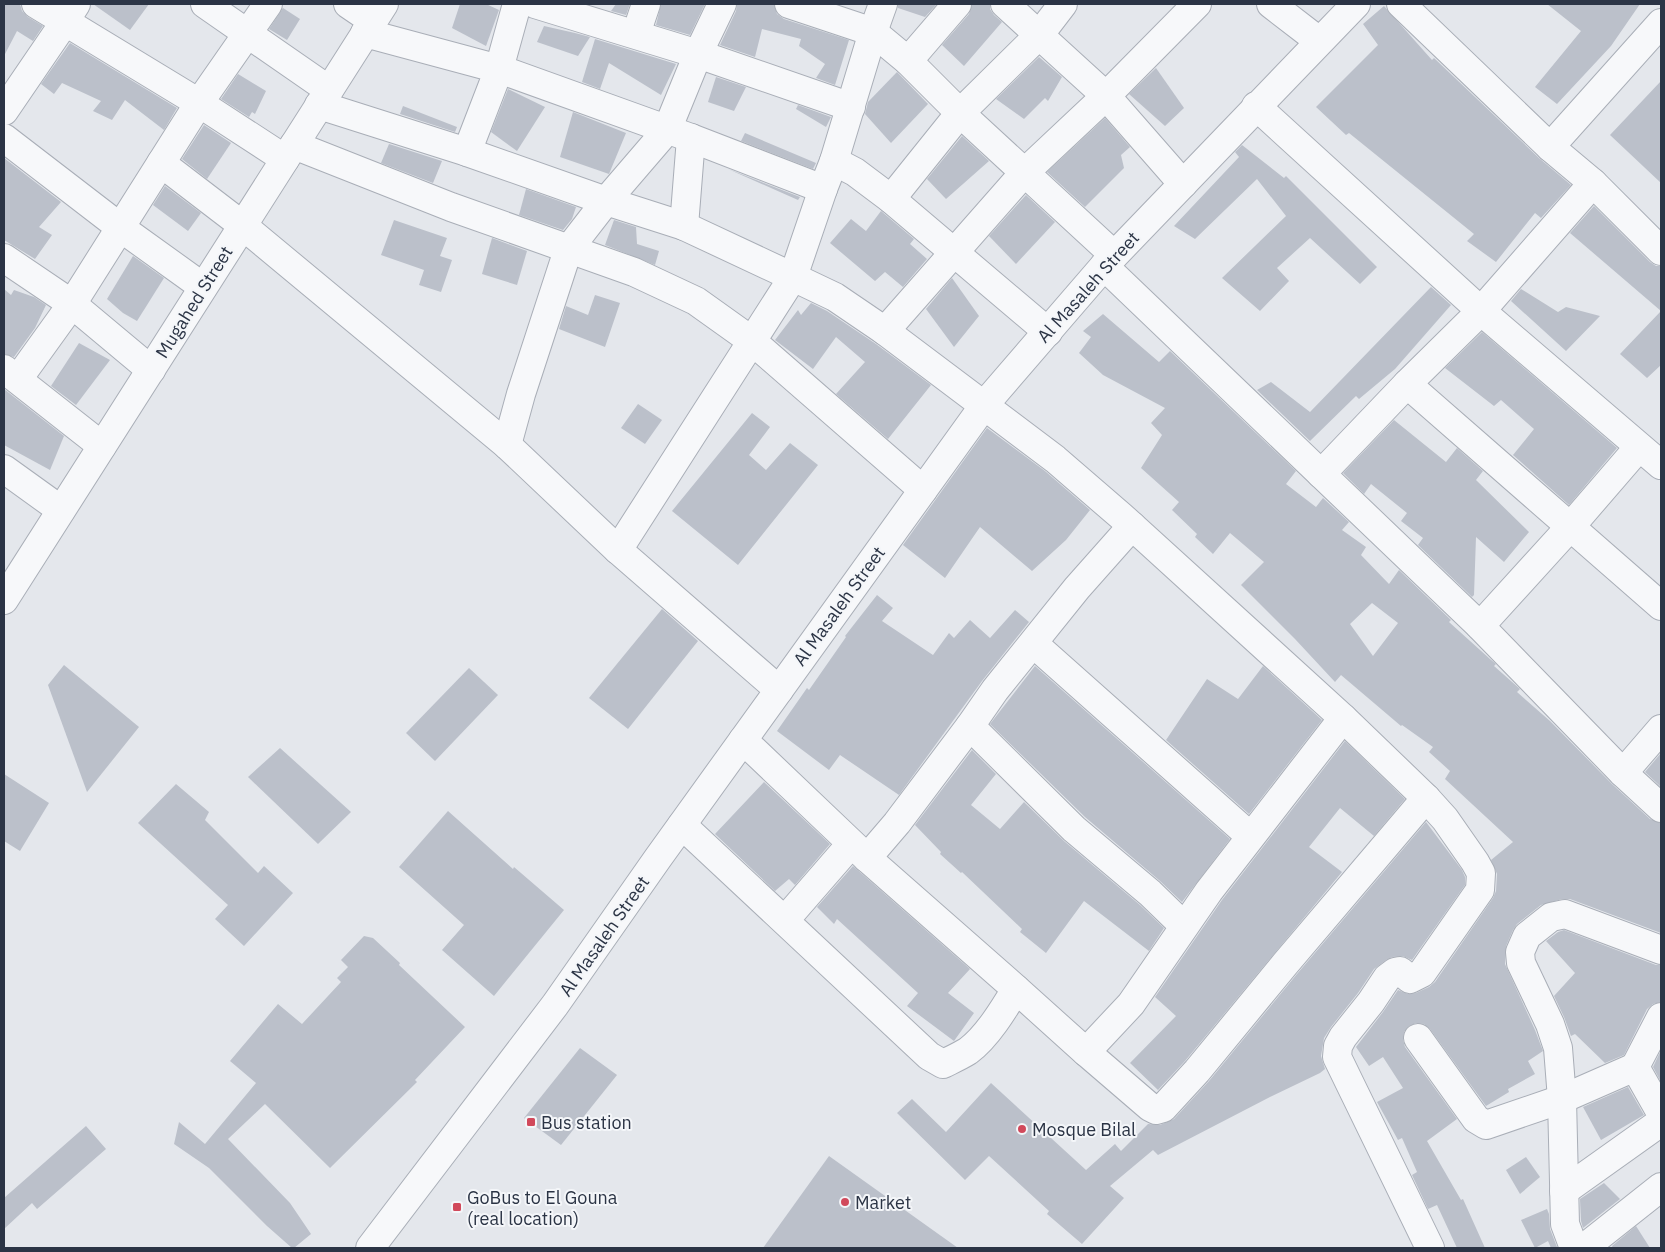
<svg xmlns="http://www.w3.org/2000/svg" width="1665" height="1252" font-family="'IBM Plex Sans',sans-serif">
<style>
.building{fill:#bbc0ca;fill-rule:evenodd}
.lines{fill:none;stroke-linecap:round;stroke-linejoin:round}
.street-casing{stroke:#a9aeb7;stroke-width:30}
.street{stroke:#f7f8fa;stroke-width:28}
.poi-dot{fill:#d1495b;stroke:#f4f6f9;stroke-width:2}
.labels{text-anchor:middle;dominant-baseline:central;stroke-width:4;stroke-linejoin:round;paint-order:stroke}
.street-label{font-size:18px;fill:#2b3445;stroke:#f4f6f9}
.poi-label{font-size:18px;fill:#2b3445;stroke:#f4f6f9;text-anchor:start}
</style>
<rect width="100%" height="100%" fill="#e4e7ec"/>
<g class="building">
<polygon points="4,4 20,4 22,11 28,17 43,26 33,41 17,31 4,56"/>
<polygon points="93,4 149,4 130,30"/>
<polygon points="460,4 486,4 499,10 486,46 452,28"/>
<polygon points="616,4 630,4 626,15 611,11"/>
<polygon points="661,4 705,4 690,35 656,25"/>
<polygon points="737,4 774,4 777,14 784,19 849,40 835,85 816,78 825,64 799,46 801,39 762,29 755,57 720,45 736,11"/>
<polygon points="898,4 937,4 925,17 898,8"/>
<polygon points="972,4 990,4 990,9 994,15 1002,22 964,66 942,45 969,14"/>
<polygon points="1547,4 1640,4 1611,46 1557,104 1535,87 1581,31"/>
<polygon points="1384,6 1432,60 1434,58 1539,158 1571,185 1541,218 1535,213 1496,262 1467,241 1474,234 1349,133 1346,135 1316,107 1378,45 1363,24"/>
<polygon points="283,8 300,19 287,40 269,29"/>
<polygon points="544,26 575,33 590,37 578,56 537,42"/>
<polygon points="595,39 676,64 661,95 609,63 600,89 582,82"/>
<polygon points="70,43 177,108 164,130 125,100 112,120 93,111 101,101 62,83 54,94 41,84"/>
<polygon points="1039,57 1062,77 1048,101 1045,98 1024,119 996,99"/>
<polygon points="1156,68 1184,108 1165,126 1129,94"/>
<polygon points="897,72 928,104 891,143 865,114 868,102"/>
<polygon points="238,74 266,91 255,114 252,112 249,117 221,99"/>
<polygon points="716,77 746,87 734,111 708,102"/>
<polygon points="1661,81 1661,183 1610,135"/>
<polygon points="508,89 545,107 517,151 491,132"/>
<polygon points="798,105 831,117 826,127 796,109"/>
<polygon points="403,106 457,127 455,132 400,114"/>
<polygon points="573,112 626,133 609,174 560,157"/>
<polygon points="1105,118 1130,147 1121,155 1124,168 1085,207 1047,172"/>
<polygon points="204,125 231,143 207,179 182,159"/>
<polygon points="745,133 816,163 813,169 741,141"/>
<polygon points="962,136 989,161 946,199 927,179"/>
<polygon points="389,144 442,161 433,183 381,163"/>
<polygon points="1242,145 1284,178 1286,176 1377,267 1360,284 1310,238 1277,268 1289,281 1260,311 1222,278 1286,216 1257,179 1195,239 1174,226 1239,157 1235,152"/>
<polygon points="4,158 61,202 39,227 52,235 35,259 4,240"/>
<polygon points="728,169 800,197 798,200"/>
<polygon points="165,186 201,213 188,231 153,205"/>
<polygon points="526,189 576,207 572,219 563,230 519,215"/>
<polygon points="1026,195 1055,222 1016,264 989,236"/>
<polygon points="1594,206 1650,262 1656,266 1661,266 1661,365 1647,378 1620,354 1661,311 1570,233"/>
<polygon points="881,211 914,239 910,244 927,259 903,287 885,272 875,281 830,243 851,219 866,231"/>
<polygon points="394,220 447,238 440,256 452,260 441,292 419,285 424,270 381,255"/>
<polygon points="614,220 636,227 637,244 659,251 655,265 605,245"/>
<polygon points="492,238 527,251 517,285 482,274"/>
<polygon points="133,256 164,278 137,321 123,313 107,299"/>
<polygon points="952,278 979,316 954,347 926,309"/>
<polygon points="1431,287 1451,305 1395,369 1359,399 1356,396 1310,441 1257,390 1271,382 1310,412"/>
<polygon points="4,289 11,295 14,290 34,297 46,305 35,328 14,357 4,354"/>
<polygon points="1521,289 1558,312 1566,307 1600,316 1566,351 1511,301"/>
<polygon points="595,295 620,303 605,347 559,329 566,306 588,315"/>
<polygon points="811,303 827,311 876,344 931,385 888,439 836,394 865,362 836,337 813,369 775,340 798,310 801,315"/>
<path d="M1103 314 1159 362 1170 351 1296 471 1286 484 1316 507 1323 498 1349 522 1342 530 1366 547 1361 555 1389 584 1399 570 1451 620 1449 622 1490 659 1496 664 1494 666 1520 689 1517 692 1550 721 1612 784 1650 819 1661 823V933L1570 899H1562L1541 905 1517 924 1513 930 1506 946 1505 964 1535 1030 1543 1051 1528 1061 1535 1074 1508 1089 1509 1092 1486 1106 1430 1029 1424 1024 1416 1023 1409 1026 1404 1032 1403 1040 1405 1047 1457 1119 1427 1141 1461 1200 1463 1199 1485 1248H1457L1437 1205 1428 1209 1412 1175 1417 1172 1402 1138 1398 1140 1377 1102 1403 1088 1383 1057 1369 1066 1356 1047 1383 1012 1398 990 1408 994 1416 993 1429 987 1435 982 1493 898 1496 891 1497 874 1491 860 1513 842 1445 779 1450 771 1429 752 1433 747 1402 725 1401 726 1341 675 1335 682 1295 639 1241 585 1264 562 1230 533 1213 554 1195 537 1197 534 1172 510 1179 502 1141 468 1162 435 1151 423 1165 408 1103 375 1079 353 1091 337 1083 331ZM1372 603 1398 623 1373 656 1350 624Z"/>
<polygon points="1482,332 1617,448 1569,505 1513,455 1534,429 1501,400 1494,406 1445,368"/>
<polygon points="79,343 110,360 76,405 51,386"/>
<polygon points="4,389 64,436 50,470 4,445"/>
<polygon points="638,404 662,420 645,444 621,428"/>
<polygon points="752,413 770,427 749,455 766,470 790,443 818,465 738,565 672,511"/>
<polygon points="1394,420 1446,462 1457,448 1483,471 1476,480 1529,532 1504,562 1476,537 1474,595 1472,597 1418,545 1423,538 1401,521 1407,513 1371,484 1364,494 1343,473"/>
<polygon points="987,428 1045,471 1090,510 1066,540 1032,571 980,527 945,578 903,545"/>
<polygon points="877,595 893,608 882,621 933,655 949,633 954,638 970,620 990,638 1015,610 1029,622 982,681 899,795 840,755 829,770 777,731 807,688 809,690 846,637 845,636"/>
<polygon points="662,609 698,641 628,729 589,698"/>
<polygon points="64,665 139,727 87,792 48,685"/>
<polygon points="1035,666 1230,839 1182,902 1160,881 1085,817 990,724"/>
<polygon points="1263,666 1322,720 1249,814 1166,740 1207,679 1238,699"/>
<polygon points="469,668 498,695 435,761 406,733"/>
<polygon points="1345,741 1405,799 1374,836 1340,808 1309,847 1342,872 1185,1061 1158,1090 1130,1063 1176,1016 1155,997 1222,900"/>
<polygon points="280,748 351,812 318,844 248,777"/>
<polygon points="972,750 996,774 971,805 1000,829 1024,802 1064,841 1140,905 1164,928 1149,951 1084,901 1046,953 1020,932 1022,929 962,872 961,873 940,854 941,852 915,825"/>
<polygon points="1661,753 1661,787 1645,772"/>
<polygon points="4,774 49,803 20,851 4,841"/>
<polygon points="764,782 830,844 795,885 789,879 775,891 715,834"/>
<polygon points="176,784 209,812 205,820 258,873 264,866 293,893 244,946 215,919 228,905 138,823"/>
<polygon points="448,811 513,869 514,867 564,910 494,996 442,950 464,925 399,867"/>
<polygon points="1426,822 1462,870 1465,877 1465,885 1412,960 1403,956 1392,957 1386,960 1374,969 1358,993 1331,1027 1324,1038 1321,1056 1325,1069 1320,1073 1270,1097 1158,1155 1153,1150 1110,1186 1124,1198 1082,1244 1047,1214 1049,1211 989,1156 965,1180 897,1113 912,1099 946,1132 991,1083 1086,1170 1115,1144 1121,1151 1148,1124 1160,1125 1174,1119 1209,1081 1297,974"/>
<polygon points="853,866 970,969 948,993 974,1013 954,1041 907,1006 918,993 837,919 834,924 817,907"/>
<polygon points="1564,930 1656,965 1661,965 1661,1002 1653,1004 1647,1009 1624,1055 1605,1063 1575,1034 1571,1036 1564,1017 1554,996 1575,973 1546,941 1558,932"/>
<polygon points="364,936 373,938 400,963 399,965 465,1027 415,1080 417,1082 330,1168 265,1104 228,1139 290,1203 311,1234 294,1248 292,1248 267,1226 209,1168 174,1144 179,1122 205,1144 256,1083 230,1061 278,1004 302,1024 341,982 337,978 348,967 341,960"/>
<polygon points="580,1048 617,1075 561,1145 524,1118"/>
<polygon points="1661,1050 1661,1082 1653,1067"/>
<polygon points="1628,1087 1644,1115 1601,1140 1583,1107"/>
<polygon points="86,1126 106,1149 37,1209 32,1203 4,1229 4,1198"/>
<polygon points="829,1156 958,1248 763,1248"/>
<polygon points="1526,1157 1540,1177 1520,1194 1506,1170"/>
<polygon points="1604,1183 1620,1199 1583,1228 1581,1221 1580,1199"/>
<polygon points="1547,1209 1549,1214 1550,1229 1557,1247 1551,1248 1548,1241 1535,1248 1521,1220"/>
<polygon points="1636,1226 1650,1248 1613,1248 1612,1246"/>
</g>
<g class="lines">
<g class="street-casing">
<g id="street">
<polyline points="36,4 199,103 285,159"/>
<polyline points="205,4 329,90"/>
<polyline points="348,4 373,21"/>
<polyline points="535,4 698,54 851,107"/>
<polyline points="789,4 873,32 908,61 960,113 1114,255"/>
<polyline points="1005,4 1106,96 1183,184"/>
<polyline points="1271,4 1319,41"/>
<polyline points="1401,4 1550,147 1593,183 1661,251"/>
<polyline points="365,33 499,69 691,138 823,189"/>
<polyline points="636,34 646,4"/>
<polyline points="908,61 957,4"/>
<polyline points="319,105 467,152 606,201 684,226 793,277 835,297 885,331 1055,459 1121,516 1343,718 1426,798 1445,819 1475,862 1481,873 1480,890 1422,973 1410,979 1400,971 1395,972 1387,978 1371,1002 1343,1037 1338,1046 1337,1057 1430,1248"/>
<polyline points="1256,106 1481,311 1661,465"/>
<polyline points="4,111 62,26 76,4"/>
<polyline points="4,138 121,228 203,287"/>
<polyline points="294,145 451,207 634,272 696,301 752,341 923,490"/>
<polyline points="1550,147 1661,23"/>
<polyline points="467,152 499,69 517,4"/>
<polyline points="834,161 855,172 891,199 1048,332"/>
<polyline points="161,163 242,225 507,445 618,550 779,690"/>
<polyline points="891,199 960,113 1040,34 1063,4"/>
<polyline points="684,226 691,138"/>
<polyline points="4,258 72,304 151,370"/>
<polyline points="1104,266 1480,626 1623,773 1661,808"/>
<polyline points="885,331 1024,173 1106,96 1197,4"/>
<polyline points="4,369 102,446"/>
<polyline points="18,379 72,304 199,103 268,4"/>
<polyline points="1407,384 1661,606"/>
<polyline points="507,445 521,394 568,250 606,201 667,130 698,54 722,4"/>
<polyline points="4,469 61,510"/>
<polyline points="1321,474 1407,384 1481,311 1593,183"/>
<polyline points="618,550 793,277 823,189 834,161 873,32 883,4"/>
<polyline points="4,600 384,4"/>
<polyline points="1480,626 1570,527 1639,447"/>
<polyline points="1034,644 1250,836"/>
<polyline points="970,726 1074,829 1150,893 1184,926"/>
<polyline points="743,740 867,858 1016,989 1086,1052 1131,1004 1209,891 1343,718"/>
<polyline points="1623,773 1661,729"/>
<path d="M682 825 929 1056 943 1064C951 1060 960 1056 968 1051 987 1037 1004 1009 1016 989"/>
<polyline points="867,858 897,823 970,726 995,690 1077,588 1132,526"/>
<polyline points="785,920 851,844"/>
<polyline points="1661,1017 1635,1067 1661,1113"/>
<polyline points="1418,1038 1476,1119 1486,1125 1562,1099 1635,1067"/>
<polyline points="1086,1052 1150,1107 1156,1110 1163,1108 1197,1071 1285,964 1426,798"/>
<polyline points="1564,1191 1661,1122"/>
<polyline points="370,1248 555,1005 658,858 985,404 1104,266 1356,4"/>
<polyline points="1574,1248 1565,1224 1562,1099 1558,1048 1550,1024 1521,963 1520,952 1527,936 1551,917 1565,914 1661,950"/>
<polyline points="1584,1248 1661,1187"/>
</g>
</g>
<use href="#street" class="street"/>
</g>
<g class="poi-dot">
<rect x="526" y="1117" width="10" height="10" rx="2.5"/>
<circle cx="1022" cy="1129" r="5"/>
<circle cx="845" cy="1202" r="5"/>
<rect x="452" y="1202" width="10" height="10" rx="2.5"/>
</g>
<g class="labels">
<g class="street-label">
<text transform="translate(1088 287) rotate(-48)">Al Masaleh Street</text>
<text transform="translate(194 302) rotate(-58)">Mugahed Street</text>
<text transform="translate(839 606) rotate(-54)">Al Masaleh Street</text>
<text transform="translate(604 936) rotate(-55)">Al Masaleh Street</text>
</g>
<g class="poi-label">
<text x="541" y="1122">Bus station</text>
<text x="1032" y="1129">Mosque Bilal</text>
<text x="467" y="1197">GoBus to El Gouna<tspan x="467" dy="21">(real location)</tspan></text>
<text x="855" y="1202">Market</text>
</g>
</g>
<rect width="1665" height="1252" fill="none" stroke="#2b3445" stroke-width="10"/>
</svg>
